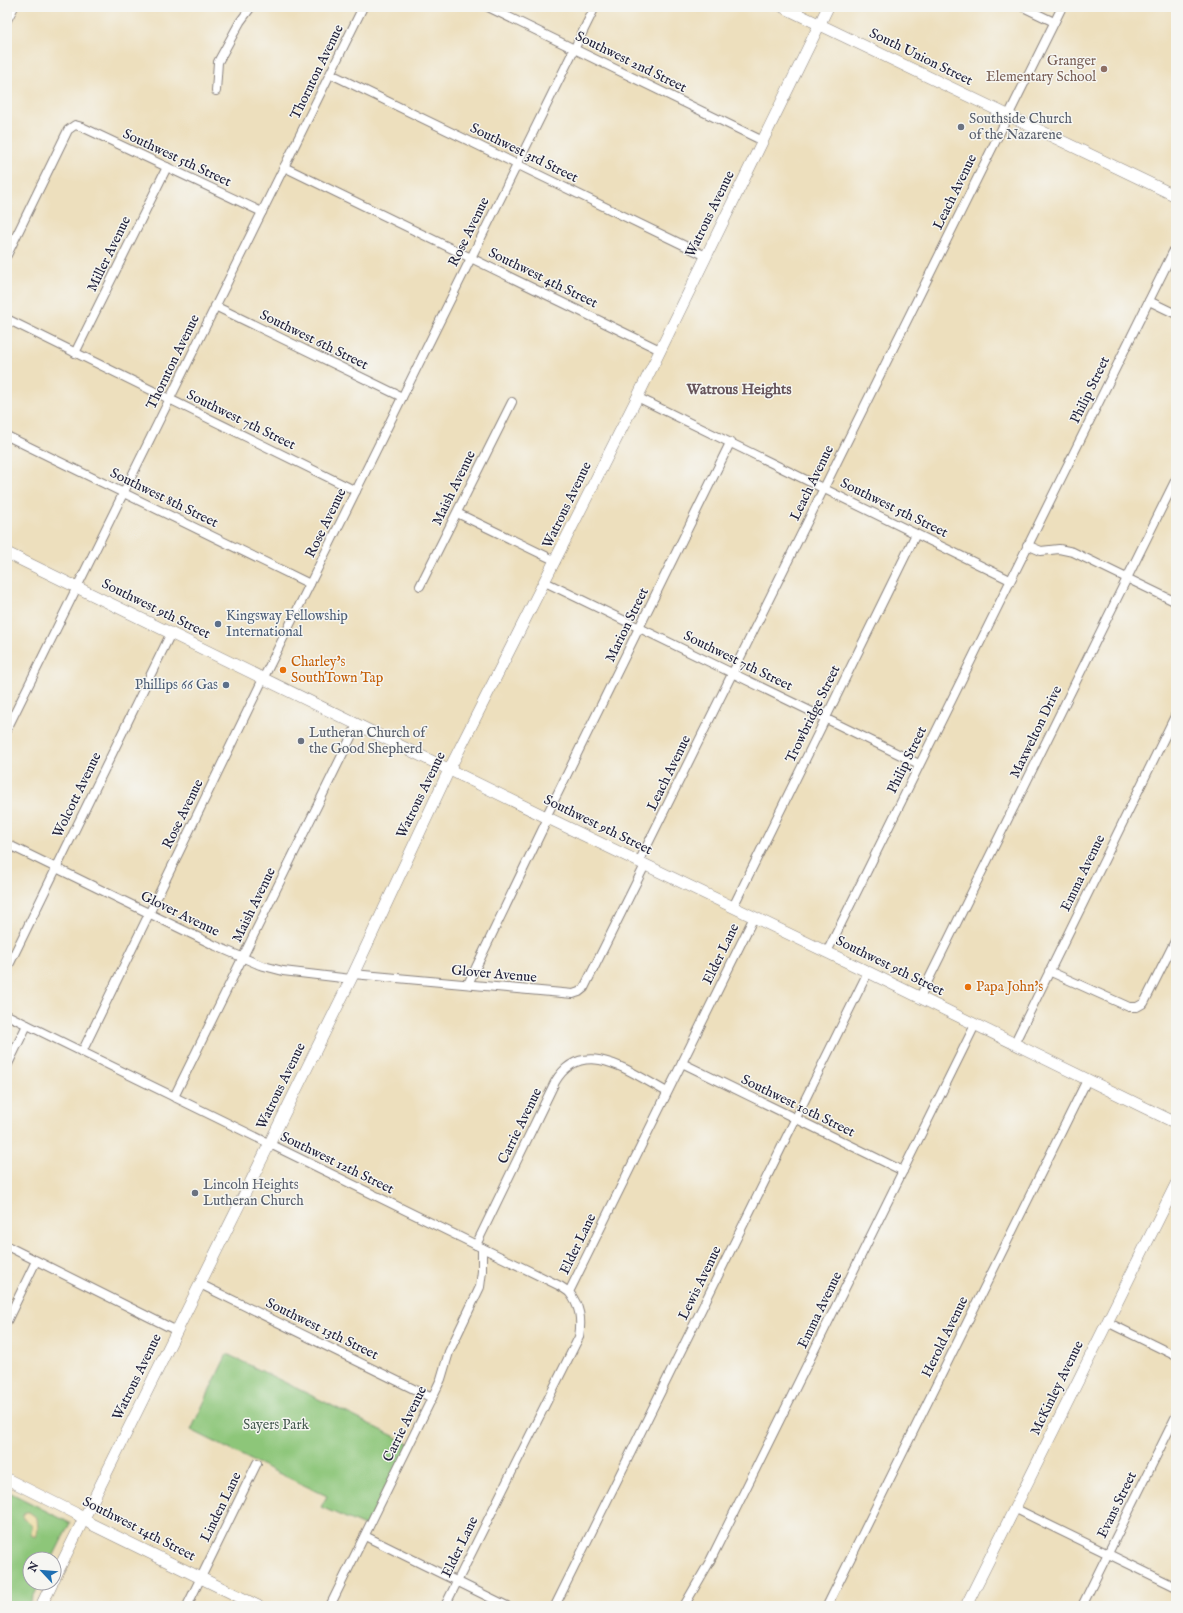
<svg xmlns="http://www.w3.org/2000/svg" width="1183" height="1613" font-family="'IM FELL English',serif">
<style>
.green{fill:#8dc679;stroke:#58745a}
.sand{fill:#eeda9e;stroke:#887e6c}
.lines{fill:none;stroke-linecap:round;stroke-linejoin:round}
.street-casing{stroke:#88807c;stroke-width:10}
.secondary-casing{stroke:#88807c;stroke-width:12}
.street{stroke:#fff;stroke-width:8}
.secondary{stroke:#fff;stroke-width:11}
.education-dot{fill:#8d6e63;stroke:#f6f6f2;stroke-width:1.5}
.worship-dot{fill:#6b7280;stroke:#f6f6f2;stroke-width:1.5}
.service-dot{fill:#5c6f8a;stroke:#f6f6f2;stroke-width:1.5}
.food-dot{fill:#e8710a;stroke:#f6f6f2;stroke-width:1.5}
.labels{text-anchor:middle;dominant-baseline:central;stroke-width:3;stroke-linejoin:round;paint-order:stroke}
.street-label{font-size:14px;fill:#22223b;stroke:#f6f6f2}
.education-label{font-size:14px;fill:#785e54;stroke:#f6f6f2;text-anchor:end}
.worship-label{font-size:14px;fill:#5b616d;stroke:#f6f6f2;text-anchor:start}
.service-label{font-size:14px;fill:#4e5e75;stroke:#f6f6f2;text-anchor:start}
.food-label{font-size:14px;fill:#c56008;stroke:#f6f6f2;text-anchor:start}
.park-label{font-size:14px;fill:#475b51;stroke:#f6f6f2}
.neighbourhood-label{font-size:15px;font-weight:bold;fill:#66545a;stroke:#f6f6f2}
</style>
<rect width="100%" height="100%" fill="#f6f6f2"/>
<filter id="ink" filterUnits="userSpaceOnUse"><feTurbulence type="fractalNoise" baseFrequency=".025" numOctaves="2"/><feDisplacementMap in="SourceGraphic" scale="8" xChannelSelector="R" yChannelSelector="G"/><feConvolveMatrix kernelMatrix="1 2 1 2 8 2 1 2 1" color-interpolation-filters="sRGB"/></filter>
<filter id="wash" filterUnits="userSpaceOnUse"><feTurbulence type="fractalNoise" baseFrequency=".012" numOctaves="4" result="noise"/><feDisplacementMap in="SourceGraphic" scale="16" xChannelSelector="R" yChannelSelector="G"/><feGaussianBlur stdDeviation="0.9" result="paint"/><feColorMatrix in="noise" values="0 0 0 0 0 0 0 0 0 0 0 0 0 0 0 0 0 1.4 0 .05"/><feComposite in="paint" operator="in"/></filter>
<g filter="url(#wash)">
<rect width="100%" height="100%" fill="#eddfbd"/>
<g class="green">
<polygon points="227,1354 410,1444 369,1528 321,1507 327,1496 257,1463 191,1430"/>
<polygon points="7,1491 70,1523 52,1559 30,1559 30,1583 40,1583 29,1606 7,1606"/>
</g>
<polygon class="sand" points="26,1512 29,1512 37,1518 38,1529 36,1537 31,1535 32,1526 27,1521 23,1519 23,1515"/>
</g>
<g filter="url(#ink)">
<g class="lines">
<g class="street-casing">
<g id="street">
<polyline points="129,7 130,7"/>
<polyline points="488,7 763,141"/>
<polyline points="1023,7 1054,22"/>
<polyline points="7,20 14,7"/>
<polyline points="331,74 706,256"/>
<polyline points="216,91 218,62 240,22 251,7"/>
<polyline points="284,167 660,350"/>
<polyline points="7,255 68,130 75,125 82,127 262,212"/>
<polyline points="1149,301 1176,314"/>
<polyline points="215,306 402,397"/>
<polyline points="7,319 356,491"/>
<polyline points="75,353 167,167"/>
<polyline points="637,397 1010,580"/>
<polyline points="7,436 310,584"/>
<polyline points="457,513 556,561"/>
<polyline points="1027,545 1041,551 1059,549 1073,552 1176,602"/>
<polyline points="545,582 919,764"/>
<polyline points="420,586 512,402"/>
<polyline points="7,729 363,7"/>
<polyline points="546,817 730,443"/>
<polyline points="7,844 216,946 260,965 283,971 351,979"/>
<polyline points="639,862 1062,7"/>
<polyline points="733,907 916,534"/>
<polyline points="827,952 1176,246"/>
<polyline points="7,969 171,633"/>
<polyline points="1049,971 1129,1007 1137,1007 1144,1003 1176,939"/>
<polyline points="353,974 573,994 579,992 584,988 645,865"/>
<polyline points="468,984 548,818"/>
<polyline points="920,997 1176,479"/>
<polyline points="7,1015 560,1286 569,1292"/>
<polyline points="1014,1044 1176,714"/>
<polyline points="82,1052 263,679 595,7"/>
<polyline points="682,1063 903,1171"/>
<polyline points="7,1066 27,1025"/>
<polyline points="174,1097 357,725"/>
<path d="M476 1245 555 1082C583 1034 633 1074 667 1092"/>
<polyline points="7,1246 177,1331"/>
<polyline points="200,1284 432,1398"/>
<polyline points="7,1321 36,1261"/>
<polyline points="1107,1322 1176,1356"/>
<polyline points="1014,1508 1176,1587"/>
<polyline points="365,1536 507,1606"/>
<polyline points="187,1606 257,1463"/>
<polyline points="330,1606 432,1398 441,1379 449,1352 480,1287 482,1271 482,1248"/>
<path d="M445 1606 579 1337C582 1319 580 1306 569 1292L754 917"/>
<polyline points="555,1606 868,972"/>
<polyline points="684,1606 710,1561 975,1025"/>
<polyline points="827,1606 1087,1080"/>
<polyline points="1082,1606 1176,1416"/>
</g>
</g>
<g class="secondary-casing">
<g id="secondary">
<polyline points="783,7 1176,196"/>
<polyline points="7,553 548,818 868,972 1176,1123"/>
<polyline points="7,1479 75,1513 91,1524 258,1606"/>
<polyline points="54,1579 351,979 449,770 636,400 828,7"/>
<polyline points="41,1606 52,1583"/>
<polyline points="966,1606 1176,1184"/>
</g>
</g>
<use href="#street" class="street"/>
<use href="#secondary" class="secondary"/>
</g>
</g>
<circle class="education-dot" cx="1104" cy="69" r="4"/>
<g class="worship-dot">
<circle cx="961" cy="127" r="4"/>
<circle cx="301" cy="741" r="4"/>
<circle cx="195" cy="1193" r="4"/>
</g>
<g class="service-dot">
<circle cx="218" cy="624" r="4"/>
<circle cx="226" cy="685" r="4"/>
</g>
<g class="food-dot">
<circle cx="283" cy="670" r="4"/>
<circle cx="968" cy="987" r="4"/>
</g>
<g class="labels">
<g class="street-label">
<text transform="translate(921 57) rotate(26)">South Union Street</text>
<text transform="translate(631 62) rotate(26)">Southwest 2nd Street</text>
<text transform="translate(317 72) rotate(-64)">Thornton Avenue</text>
<text transform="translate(524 153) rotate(26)">Southwest 3rd Street</text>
<text transform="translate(177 158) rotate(25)">Southwest 5th Street</text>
<text transform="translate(955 192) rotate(-64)">Leach Avenue</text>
<text transform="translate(710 214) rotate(-64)">Watrous Avenue</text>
<text transform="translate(469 232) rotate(-64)">Rose Avenue</text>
<text transform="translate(109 254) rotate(-64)">Miller Avenue</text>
<text transform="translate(543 278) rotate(26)">Southwest 4th Street</text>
<text transform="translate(314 340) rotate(26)">Southwest 6th Street</text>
<text transform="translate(173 362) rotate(-64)">Thornton Avenue</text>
<text transform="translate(1090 390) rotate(-64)">Philip Street</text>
<text transform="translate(241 420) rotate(26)">Southwest 7th Street</text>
<text transform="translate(812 483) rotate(-64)">Leach Avenue</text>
<text transform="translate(454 488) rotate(-64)">Maish Avenue</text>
<text transform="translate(164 498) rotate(26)">Southwest 8th Street</text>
<text transform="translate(567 505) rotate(-64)">Watrous Avenue</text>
<text transform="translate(894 508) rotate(26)">Southwest 5th Street</text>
<text transform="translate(326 523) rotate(-64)">Rose Avenue</text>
<text transform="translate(156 609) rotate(26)">Southwest 9th Street</text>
<text transform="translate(627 625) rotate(-64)">Marion Street</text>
<text transform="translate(738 661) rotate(26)">Southwest 7th Street</text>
<text transform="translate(813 714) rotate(-64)">Trowbridge Street</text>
<text transform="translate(1036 732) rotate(-64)">Maxwelton Drive</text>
<text transform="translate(907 760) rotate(-64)">Philip Street</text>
<text transform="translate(669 773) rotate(-64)">Leach Avenue</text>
<text transform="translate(77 795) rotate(-64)">Wolcott Avenue</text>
<text transform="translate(421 795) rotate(-64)">Watrous Avenue</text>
<text transform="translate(183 814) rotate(-64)">Rose Avenue</text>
<text transform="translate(598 825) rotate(26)">Southwest 9th Street</text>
<text transform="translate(1083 873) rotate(-64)">Emma Avenue</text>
<text transform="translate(254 905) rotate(-64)">Maish Avenue</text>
<text transform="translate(180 914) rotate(26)">Glover Avenue</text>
<text transform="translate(721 954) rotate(-64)">Elder Lane</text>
<text transform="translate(890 966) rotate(26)">Southwest 9th Street</text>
<text transform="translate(494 974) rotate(5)">Glover Avenue</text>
<text transform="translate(281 1086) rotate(-64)">Watrous Avenue</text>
<text transform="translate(798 1106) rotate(26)">Southwest 10th Street</text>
<text transform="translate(520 1126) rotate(-64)">Carrie Avenue</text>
<text transform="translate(337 1163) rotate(26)">Southwest 12th Street</text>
<text transform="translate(578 1244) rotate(-64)">Elder Lane</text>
<text transform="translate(700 1283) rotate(-64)">Lewis Avenue</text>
<text transform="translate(820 1310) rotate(-64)">Emma Avenue</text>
<text transform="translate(322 1329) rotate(26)">Southwest 13th Street</text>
<text transform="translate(945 1337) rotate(-64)">Herold Avenue</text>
<text transform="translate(137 1377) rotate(-64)">Watrous Avenue</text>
<text transform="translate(1057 1388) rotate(-64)">McKinley Avenue</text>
<text transform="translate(405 1424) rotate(-64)">Carrie Avenue</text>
<text transform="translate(1117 1505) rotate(-64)">Evans Street</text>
<text transform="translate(221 1507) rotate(-64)">Linden Lane</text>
<text transform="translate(139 1529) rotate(27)">Southwest 14th Street</text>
<text transform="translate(460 1547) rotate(-64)">Elder Lane</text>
</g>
<g class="education-label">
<text x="1096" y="61">Granger<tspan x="1096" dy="16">Elementary School</tspan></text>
</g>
<g class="worship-label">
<text x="969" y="119">Southside Church<tspan x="969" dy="16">of the Nazarene</tspan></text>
<text x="309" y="733">Lutheran Church of<tspan x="309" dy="16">the Good Shepherd</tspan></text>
<text x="203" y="1185">Lincoln Heights<tspan x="203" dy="16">Lutheran Church</tspan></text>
</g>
<g class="service-label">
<text x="226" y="616">Kingsway Fellowship<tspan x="226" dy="16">International</tspan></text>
<text x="218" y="685" text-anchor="end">Phillips 66 Gas</text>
</g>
<g class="food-label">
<text x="291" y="662">Charley's<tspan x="291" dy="16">SouthTown Tap</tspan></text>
<text x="976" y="987">Papa John's</text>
</g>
<g class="park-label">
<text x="276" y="1425">Sayers Park</text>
</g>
<g class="neighbourhood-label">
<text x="739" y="389">Watrous Heights</text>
</g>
</g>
<rect width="1183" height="1613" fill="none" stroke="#f6f6f2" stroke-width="24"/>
<g transform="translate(42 1571) rotate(296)"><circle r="19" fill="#f6f6f2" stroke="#a1a1a9"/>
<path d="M0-3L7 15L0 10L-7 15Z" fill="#1f6fb2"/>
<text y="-6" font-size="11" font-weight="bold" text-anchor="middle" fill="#22223b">N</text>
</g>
</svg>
